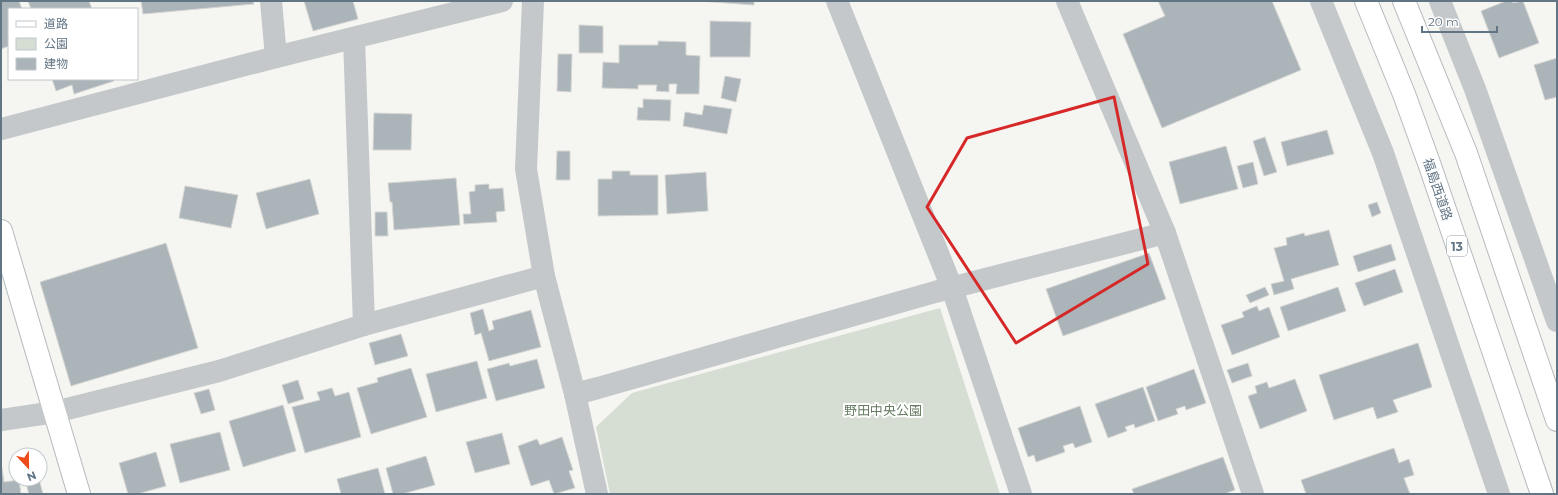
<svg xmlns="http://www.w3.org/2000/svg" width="1558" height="495" font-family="Montserrat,'Noto Sans JP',sans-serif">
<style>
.green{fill:#d6ddd2}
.building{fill:#abb4b9;stroke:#d6d6d4}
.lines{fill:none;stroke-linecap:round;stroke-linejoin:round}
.secondary-casing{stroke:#b4babe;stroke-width:24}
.highway-casing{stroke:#b6babd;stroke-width:24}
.street{stroke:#c4c8cb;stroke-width:22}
.secondary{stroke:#fff;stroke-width:22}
.highway{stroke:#fff;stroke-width:22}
.marked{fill:none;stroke:#d62828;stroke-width:3;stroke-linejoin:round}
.labels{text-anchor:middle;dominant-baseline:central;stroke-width:4;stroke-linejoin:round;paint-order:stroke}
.shield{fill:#fff;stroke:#919ea9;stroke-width:1}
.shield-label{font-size:12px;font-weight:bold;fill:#627584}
.street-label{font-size:13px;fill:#627584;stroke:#fff}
.park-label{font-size:13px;fill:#667b61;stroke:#fff}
</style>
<rect width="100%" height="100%" fill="#f5f5f1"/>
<polygon class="green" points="940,308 1000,494 610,494 596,427 632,393"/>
<g class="building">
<polygon points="4,1 19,1 22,9 9,9 9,46 1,49 1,2"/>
<polygon points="28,1 89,1 92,9 31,9"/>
<polygon points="141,1 253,1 254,4 143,14"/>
<polygon points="304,1 353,1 358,19 313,31"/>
<polygon points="698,1 754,1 754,5"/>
<polygon points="1158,1 1272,1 1301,70 1162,128 1123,34 1165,16"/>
<polygon points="1506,1 1512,1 1513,3 1523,1 1539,43 1499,58 1481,11"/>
<polygon points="710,21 751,22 750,57 710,57"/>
<polygon points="579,25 603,26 603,53 579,53"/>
<polygon points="658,41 686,42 686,55 700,56 699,94 676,94 677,84 669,84 669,92 656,91 657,85 638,85 638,89 602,88 603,62 619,63 619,45 658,45"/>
<polygon points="558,54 572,54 571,92 557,91"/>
<polygon points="1557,58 1557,97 1545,100 1534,65"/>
<polygon points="725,76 741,79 736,102 721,98"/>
<polygon points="52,79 113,79 114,81 74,94 72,85 56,91"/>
<polygon points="643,99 671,100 670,121 637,120 638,107 643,108"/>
<polygon points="704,105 732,109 727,134 683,126 685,112 702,115"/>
<polygon points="374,113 412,114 411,150 373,150"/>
<polygon points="1327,130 1334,154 1287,166 1281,142"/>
<polygon points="1265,137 1277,172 1264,176 1253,141"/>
<polygon points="1226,146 1238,189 1180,204 1169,162"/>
<polygon points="557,151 570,151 570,180 556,180"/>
<polygon points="1253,162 1258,184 1243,188 1237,166"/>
<polygon points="612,171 630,171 630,175 658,175 658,215 598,216 598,179 612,179"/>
<polygon points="706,172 708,211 667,214 665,175"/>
<polygon points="456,178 460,225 394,230 392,202 390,202 388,183"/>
<polygon points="310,179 319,214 266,229 256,193"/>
<polygon points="489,184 489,189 503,188 505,211 496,212 497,222 464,224 463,214 471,214 469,192 475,191 475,185"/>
<polygon points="185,186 238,195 231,228 179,218"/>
<polygon points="1377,202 1381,213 1372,217 1368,205"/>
<polygon points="375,212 387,212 388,236 375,236"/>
<polygon points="1329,230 1339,265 1291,279 1294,289 1274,295 1271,284 1284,281 1274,248 1287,245 1286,238 1304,233 1305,236"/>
<polygon points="166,243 198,348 71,386 40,282"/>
<polygon points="1391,244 1396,260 1358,272 1353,256"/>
<polygon points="1149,253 1166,299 1063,336 1046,289"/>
<polygon points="1395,269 1403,292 1364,306 1355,283"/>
<polygon points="1265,287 1269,295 1250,303 1246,295"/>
<polygon points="1338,287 1346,311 1288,331 1280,307"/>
<polygon points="1257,306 1259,311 1269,307 1280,337 1232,355 1221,325 1244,317 1242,312"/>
<polygon points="483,309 489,331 494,329 492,321 531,310 541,347 489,361 481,333 475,335 470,313"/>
<polygon points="401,334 408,356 375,365 369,343"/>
<polygon points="1418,343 1432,387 1393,400 1398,412 1377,419 1373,407 1334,420 1319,375"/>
<polygon points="537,359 545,388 496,401 487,369 509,363 510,366"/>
<polygon points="477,361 487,398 436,412 426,374"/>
<polygon points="1248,363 1252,376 1232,383 1227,370"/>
<polygon points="411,368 427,417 371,434 357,388 378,382 377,378"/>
<polygon points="1194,369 1206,403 1186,410 1185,406 1176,409 1178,414 1158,421 1146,387"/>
<polygon points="1295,379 1307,411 1260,429 1248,396 1257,393 1255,386 1267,382 1269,388"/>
<polygon points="298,380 304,399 288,404 282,385"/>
<polygon points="1143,387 1155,421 1135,428 1134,424 1125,427 1127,431 1108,438 1095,404"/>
<polygon points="332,388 335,396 349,392 361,437 305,453 292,407 320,400 317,392"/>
<polygon points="209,389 215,410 201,414 194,393"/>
<polygon points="283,405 296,451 243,467 229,421"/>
<polygon points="1080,406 1092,442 1075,448 1073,443 1063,446 1065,452 1036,462 1034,455 1028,457 1018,428"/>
<polygon points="220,432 230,470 180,483 170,444"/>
<polygon points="502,433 510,464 475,473 466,442"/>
<polygon points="562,437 573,470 569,471 575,488 554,494 549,480 531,486 518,446 537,439 540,445"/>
<polygon points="1394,448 1399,463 1409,459 1414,475 1404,478 1410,494 1306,494 1301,480"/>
<polygon points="156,452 166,486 137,494 128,494 119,463"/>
<polygon points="426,456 435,485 402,494 393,494 386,468"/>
<polygon points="1223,457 1235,490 1224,494 1134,494 1132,489"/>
<polygon points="2,468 4,482 19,480 21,494 1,494 1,469"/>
<polygon points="378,468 385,494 341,494 337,479"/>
<polygon points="30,479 39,479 43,494 29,494 25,480"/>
</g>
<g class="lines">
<g class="secondary-casing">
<polyline id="secondary" points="1,231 79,494"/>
</g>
<g class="highway-casing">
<g id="highway">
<polyline points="1366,1 1404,94 1429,163 1542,494"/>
<polyline points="1404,1 1466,153 1557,420"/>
</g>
</g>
<g class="street">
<polyline points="271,1 276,57"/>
<polyline points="533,1 526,169 544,276 575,394 597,494"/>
<polyline points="837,1 952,288 1021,494"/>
<polyline points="1067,1 1165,233 1253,494"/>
<polyline points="1321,1 1383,153 1499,494"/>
<polyline points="1440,1 1475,89 1557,321"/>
<polyline points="354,38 364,325"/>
<polyline points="1,129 276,57 502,1"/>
<polyline points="575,394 598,388 935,292 1165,233"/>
<polyline points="1,420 55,412 219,371 364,325 544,276"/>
</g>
<use href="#secondary" class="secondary"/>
<use href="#highway" class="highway"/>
</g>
<path class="marked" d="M1114 97 1148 264 1016 343 927 207 967 138Z"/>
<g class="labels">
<rect class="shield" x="1447" y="236" width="20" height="20" rx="3"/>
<g class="shield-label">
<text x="1457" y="246">13</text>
</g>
<g class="street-label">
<text transform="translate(1438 189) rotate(71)">福島西道路</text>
</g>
<g class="park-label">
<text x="883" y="410">野田中央公園</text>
</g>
</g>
<rect width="1558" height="495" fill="none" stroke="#627584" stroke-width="4"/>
<rect x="8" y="8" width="130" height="72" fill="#ffffff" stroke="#c0c8ce"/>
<rect x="16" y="21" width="20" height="6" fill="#ffffff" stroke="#c0c8ce"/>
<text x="44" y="28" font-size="12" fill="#627584">道路</text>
<rect x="16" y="38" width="20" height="12" fill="#d6ddd2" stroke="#c0c8ce"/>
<text x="44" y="48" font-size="12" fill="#627584">公園</text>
<rect x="16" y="58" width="20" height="12" fill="#abb4b9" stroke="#c0c8ce"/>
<text x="44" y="68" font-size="12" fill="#627584">建物</text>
<g transform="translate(28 467) rotate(158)"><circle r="19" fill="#ffffff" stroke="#c0c8ce"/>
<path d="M0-3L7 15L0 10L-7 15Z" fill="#ed4c19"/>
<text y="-6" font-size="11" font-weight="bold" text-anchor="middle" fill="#627584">N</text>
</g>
<path d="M1422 26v6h75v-6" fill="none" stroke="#627584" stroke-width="2"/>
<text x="1428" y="26" font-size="12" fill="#627584" stroke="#ffffff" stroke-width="3" paint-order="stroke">20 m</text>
</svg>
